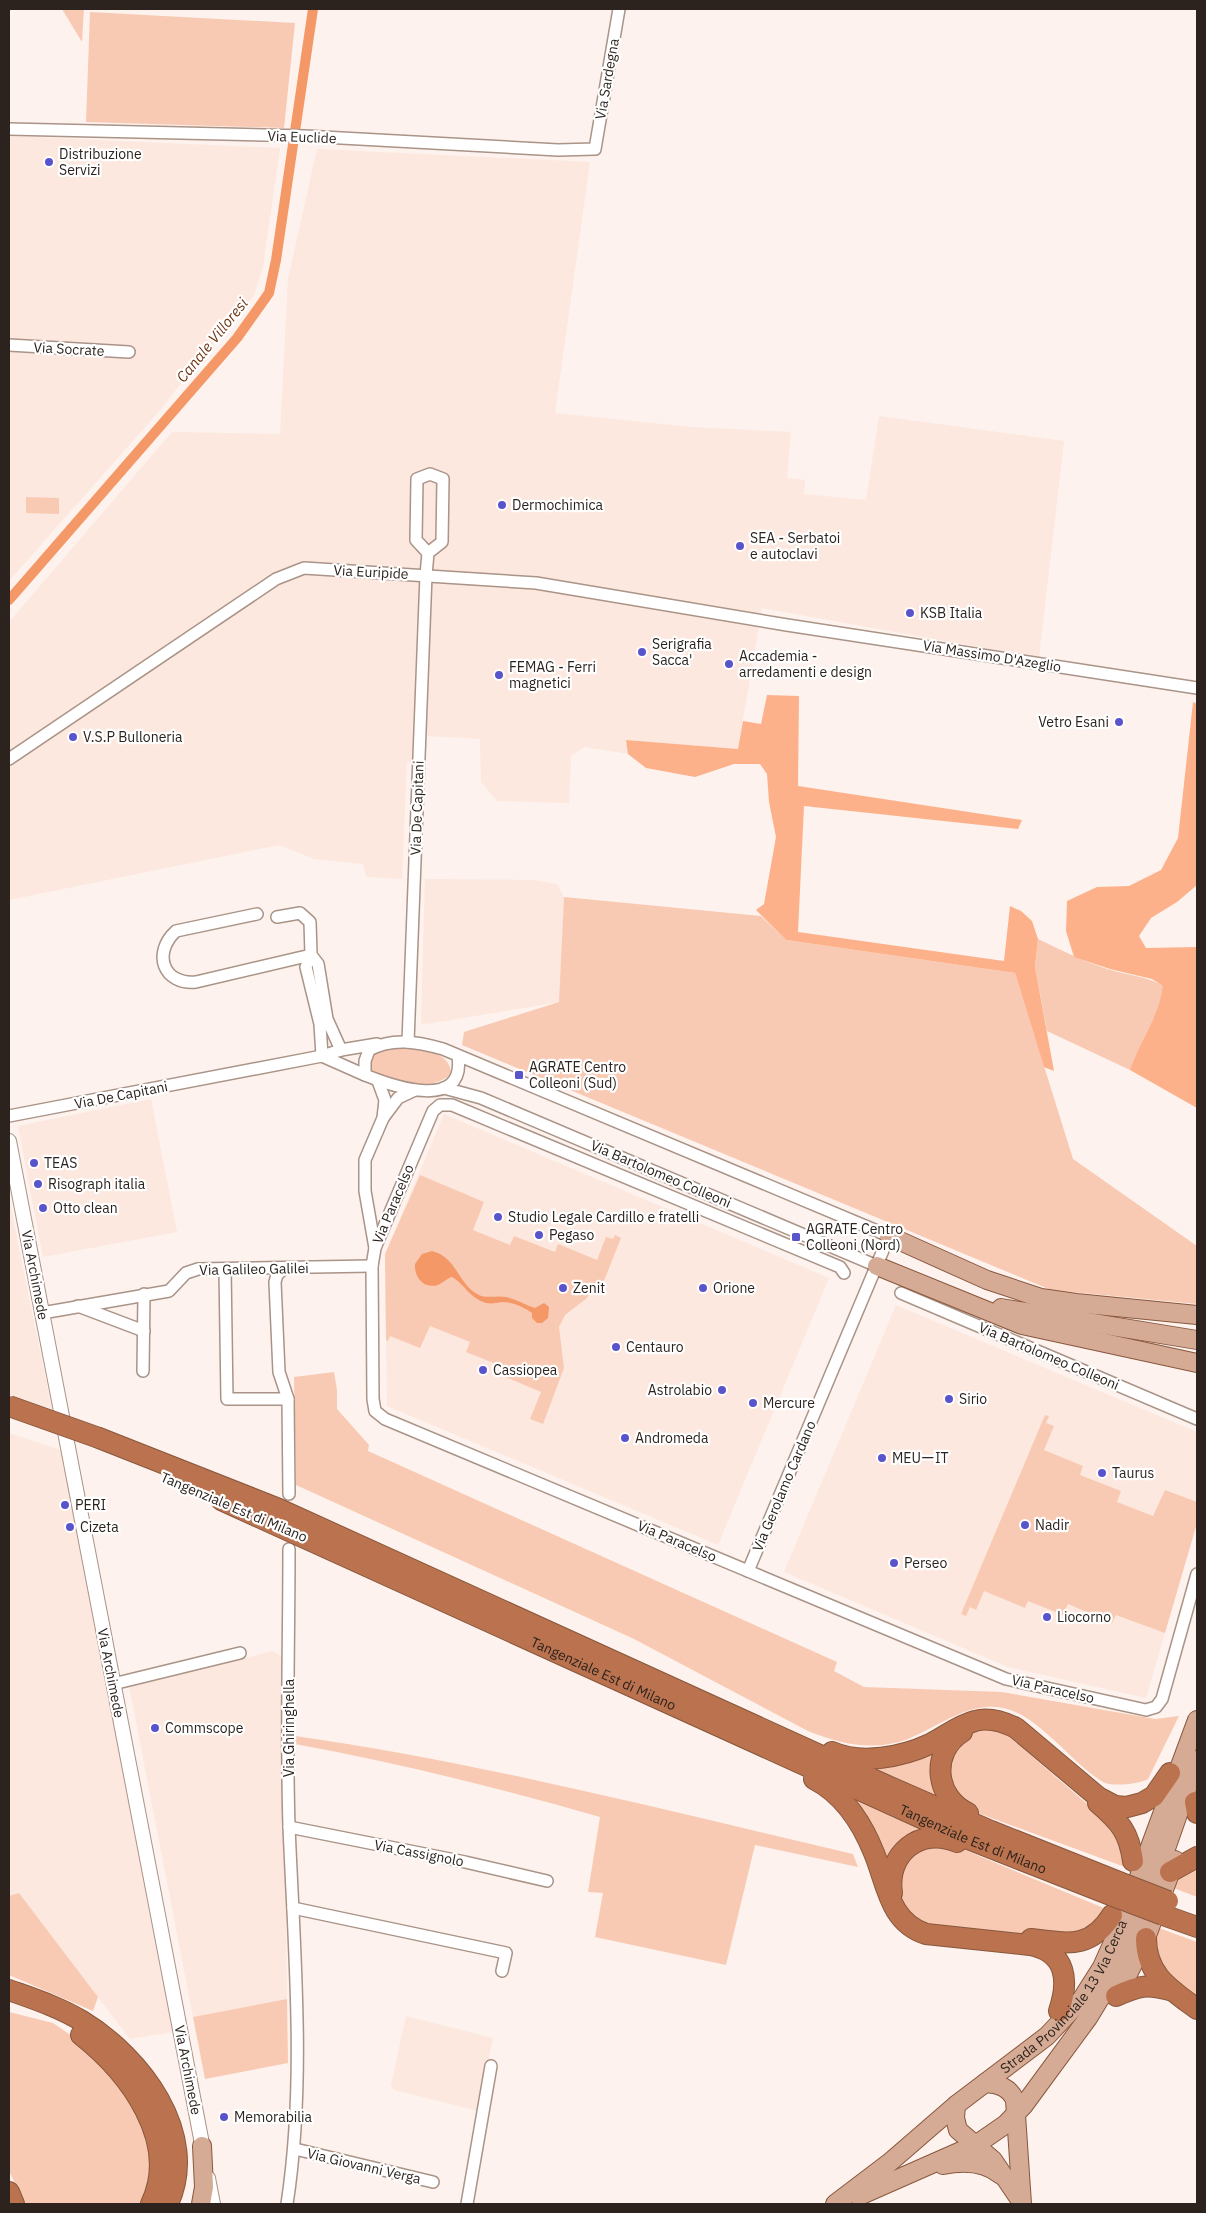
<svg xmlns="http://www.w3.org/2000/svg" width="1206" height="2213" font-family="'IBM Plex Sans','Noto Sans JP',sans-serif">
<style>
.built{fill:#fce8de}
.green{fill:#f9cab3}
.forest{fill:#fdb18b}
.water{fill:#f49867}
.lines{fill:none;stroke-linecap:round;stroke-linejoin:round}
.canal{stroke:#f49867;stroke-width:10}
.minor-casing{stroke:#aa9387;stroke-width:14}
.tertiary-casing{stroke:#aa9387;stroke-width:16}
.primary-casing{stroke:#88573d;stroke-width:20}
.motorway-casing{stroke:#88573d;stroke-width:22}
.minor{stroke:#fff;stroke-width:11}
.tertiary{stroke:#fff;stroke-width:14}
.primary{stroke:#d6ab95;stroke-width:18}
.motorway{stroke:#ba734e;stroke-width:20}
.motorway-bridge-casing{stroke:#88573d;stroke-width:22;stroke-linecap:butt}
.motorway-bridge{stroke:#ba734e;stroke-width:20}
.poi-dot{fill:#5a54cc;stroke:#fff;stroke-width:2}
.labels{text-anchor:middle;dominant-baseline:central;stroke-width:4.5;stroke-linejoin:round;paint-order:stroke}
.street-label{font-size:14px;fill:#2c231e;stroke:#fff}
.poi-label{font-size:14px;fill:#2c231e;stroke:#fff;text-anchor:start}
.water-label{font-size:15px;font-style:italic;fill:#6f3411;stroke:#fff}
</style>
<rect width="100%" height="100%" fill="#fdf2ed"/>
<g class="built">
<polygon points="9,136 280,148 263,266 254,296 200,359 161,409 9,581"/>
<polygon points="317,149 590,162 555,413 691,427 791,432 787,478 805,480 804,494 866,500 879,416 1064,441 1039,658 762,608 738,749 627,740 628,754 584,747 571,756 569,803 497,801 481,782 480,739 427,736 425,765 407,762 402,879 366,877 363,864 314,859 279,845 9,900 9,622 172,432 280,434 288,279"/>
<polygon points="425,879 534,880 557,884 564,897 560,1002 426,1024 421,1023"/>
<polygon points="151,1099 177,1232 43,1257 18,1126"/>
<polygon points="444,1114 829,1278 718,1545 387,1406 385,1254"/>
<polygon points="9,1197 25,1278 52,1409 9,1395"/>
<polygon points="896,1305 1197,1432 1197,1523 1146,1698 1008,1667 784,1572"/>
<polygon points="9,1433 61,1450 173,2032 130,2039 19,1893 9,1896"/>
<polygon points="273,1651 283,1658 287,1999 193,2017 129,1686"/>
<polygon points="406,2016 493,2038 478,2111 394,2090 391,2085"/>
</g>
<g class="green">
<polygon points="62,9 84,9 82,42"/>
<polygon points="90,12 295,23 284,128 86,122"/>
<polygon points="26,497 59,498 59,514 26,513"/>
<polygon points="564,897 761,916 786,940 1015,973 1073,1159 1197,1246 1197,1304 1051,1290 462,1045 464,1032 559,1002"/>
<path d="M1038 939C1061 950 1083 961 1107 969 1126 975 1146 976 1164 986 1158 1016 1141 1041 1130 1070L1047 1031 1035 967Z"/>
<path d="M399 1047C418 1049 451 1050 451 1074 430 1093 396 1082 372 1073L368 1067 372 1053 379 1049Z"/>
<polygon points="420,1175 484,1202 473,1230 510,1245 514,1236 555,1252 558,1244 597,1260 606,1237 613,1239 615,1235 621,1238 602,1286 593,1283 587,1298 565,1315 559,1327 564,1368 543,1424 530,1419 541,1392 503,1376 506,1368 466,1352 470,1342 430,1326 420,1348 390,1336 388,1341 386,1340 385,1254"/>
<path d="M334 1372 337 1390V1409L369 1445 368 1451 837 1662 834 1671 864 1687 1002 1692 1155 1719 1179 1716 1148 1779C1139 1784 1112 1787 1103 1782 1072 1764 1039 1715 1003 1708 969 1701 938 1727 908 1739 874 1752 840 1744 808 1731L634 1639 296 1485 294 1377Z"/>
<polygon points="1045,1415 1049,1416 1046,1423 1054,1426 1044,1450 1083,1466 1080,1475 1121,1491 1117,1502 1153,1516 1165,1490 1197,1502 1197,1523 1165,1633 1116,1615 1112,1623 1068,1604 1063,1615 1028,1601 1025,1608 984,1591 976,1610 970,1607 966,1616 961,1614"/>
<path d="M979 1730H993L1006 1734 1107 1821C1118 1836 1124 1848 1125 1867L975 1812 945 1778V1769L966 1734Z"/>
<path d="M295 1736C484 1763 668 1811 853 1854L858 1867 755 1845 726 1965 595 1937 603 1893 588 1892 600 1817C499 1788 398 1763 295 1744Z"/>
<polygon points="935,1747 938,1796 862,1763"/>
<polygon points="853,1799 922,1830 885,1869"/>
<path d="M948 1843 1106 1909 1099 1925 1061 1937 930 1925C902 1913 904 1909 896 1881L910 1852Z"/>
<polygon points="1197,1864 1197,1897 1171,1887 1178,1875"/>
<polygon points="19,1893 98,1997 93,2011 9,1975 9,1896"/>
<polygon points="1156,1927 1197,1942 1197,1999 1163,1973 1151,1942"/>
<polygon points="287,1999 288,2063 205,2079 193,2017"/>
<polygon points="9,2012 53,2023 82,2043 131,2099 156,2156 145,2204 25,2204 9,2171"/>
</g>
<g class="forest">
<polygon points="767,695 799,696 798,786 1022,820 1018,829 804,806 798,932 1004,961 1010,906 1021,911 1032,921 1038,939 1035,967 1054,1071 1044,1067 1015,973 786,940 756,910 764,904 776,837 769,802 767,774 760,764 734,764 695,777 646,768 628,754 626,740 738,749 743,721 761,724"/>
<path d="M1193 702 1197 704V885L1177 902 1151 918 1139 936 1146 948 1197 947V1108L1130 1070C1140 1041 1159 1016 1163 986L1152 979 1110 969 1074 957 1066 931 1067 901 1097 887 1129 886 1161 870 1178 838Z"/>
</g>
<path class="water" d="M432 1251C457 1257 458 1285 479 1295 488 1299 497 1295 506 1297 516 1299 525 1305 535 1308L544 1303 549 1307 548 1318 542 1323H537L532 1318V1313C524 1307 513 1302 502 1302 497 1303 492 1304 486 1303 468 1297 465 1284 452 1277 447 1278 443 1283 438 1285 424 1289 414 1278 415 1264L422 1254Z"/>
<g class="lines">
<polyline class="canal" points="9,600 237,338 269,293 276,260 313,9"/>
<g class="minor-casing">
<g id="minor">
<polyline points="9,129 305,136 558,150 595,149 619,9"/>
<polyline points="9,345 129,352"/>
<polyline points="9,759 276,579 304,568 536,583 787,625 1197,688"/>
<path d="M257 914 176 931C152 953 163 985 196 982L311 955 310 922 300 913 277 917"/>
<polyline points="311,955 306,967 320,1024 322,1056"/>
<polyline points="311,955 318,964 327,1019 341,1050"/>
<polyline points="408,1042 426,575 428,553 442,542 443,479 430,474 417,479 416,540 428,553"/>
<polyline points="322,1056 365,1075"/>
<path d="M458 1056C466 1112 392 1086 365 1075V1061L369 1050C393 1037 418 1042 443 1049L889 1236 748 1571"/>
<polyline points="378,1081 385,1100 383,1118"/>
<polyline points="444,1088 481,1098 877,1266"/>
<polyline points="9,1116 322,1056 341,1050 377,1044"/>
<polyline points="375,1248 365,1191 365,1160 383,1118 398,1098 415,1090"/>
<polyline points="225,1269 227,1399 288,1399"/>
<polyline points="283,1269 277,1275 275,1282 279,1372 288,1399 289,1494"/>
<polyline points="844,1273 840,1267 452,1105 440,1105 433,1111 375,1248 372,1266 373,1399 375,1411 385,1419 1006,1679 1146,1710 1156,1707 1162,1699 1197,1574"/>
<polyline points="901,1293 1197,1419"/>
<polyline points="78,1306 144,1331"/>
<polyline points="42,1313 169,1291 186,1273 198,1269 372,1266"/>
<polyline points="143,1371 144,1294"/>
<polyline points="113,1684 240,1653"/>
<polyline points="289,1827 465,1862 547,1881"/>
<polyline points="293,1908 506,1953 502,1971"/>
<polyline points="295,2149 433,2182"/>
<path d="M287 2204C306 2080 294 1951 289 1826 286 1734 289 1641 289 1549"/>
<polyline points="467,2204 491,2066"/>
</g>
</g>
<g class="tertiary-casing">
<g id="tertiary">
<polyline points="9,1141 204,2154"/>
<polyline points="208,2178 213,2204"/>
</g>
</g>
<g class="primary-casing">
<g id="primary">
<polyline points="889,1236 987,1280 1041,1298 1076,1303 1197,1315"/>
<polyline points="877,1266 1022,1325 1197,1363"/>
<polyline points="1001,1308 1197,1340"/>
<polyline points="1121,1988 1146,1938 1175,1860"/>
<path d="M985 2083C999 2084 1009 2087 1015 2100L1022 2204"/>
<polyline points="956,2105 955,2118 958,2130 993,2160 1020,2200"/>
<path d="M943 2165C963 2161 984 2161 1001 2175"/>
<polyline points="859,2196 977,2144 1006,2124 1024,2105 1088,2018 1113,1977 1156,1877 1197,1760"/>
<polyline points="201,2204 204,2187 202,2146"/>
<path id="s1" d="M835 2204 889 2163 956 2105 1047 2036 1081 2000 1102 1967 1123 1920 1197 1720"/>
</g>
</g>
<g class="motorway-casing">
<g id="motorway">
<polyline points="99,1438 279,1509 890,1787 991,1831 1119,1882"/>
<path id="s2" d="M221 1500 963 1837 1113 1896"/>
<path d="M962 1732C930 1752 935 1798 968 1813"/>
<path d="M832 1752C861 1765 902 1757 930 1744 944 1737 959 1725 975 1721 989 1717 1004 1722 1016 1728L1098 1797 1115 1806 1127 1807 1142 1803 1154 1796 1170 1773"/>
<path d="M814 1779C843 1794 862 1823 874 1853 887 1884 889 1922 926 1934L1030 1945C1067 1952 1069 1981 1059 2011"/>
<polyline points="1195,1802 1197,1813"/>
<path d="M1098 1803C1120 1822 1129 1832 1133 1861"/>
<polyline points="1170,1872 1197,1857"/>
<path d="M892 1893C886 1854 920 1826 957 1842"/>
<polyline points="1163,1915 1197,1927"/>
<path d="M1146 1938C1146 1975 1170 1989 1197 2009"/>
<path d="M1031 1939C1067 1943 1090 1950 1112 1915"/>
<path d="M9 1990C34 1999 59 2007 82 2021 141 2057 200 2134 168 2204"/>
<path d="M1116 1996C1140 1985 1147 1984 1173 1991"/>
<path d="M81 2035C129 2073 181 2141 151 2204"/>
<polyline points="9,2192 14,2204"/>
</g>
</g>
<use href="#minor" class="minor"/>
<use href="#tertiary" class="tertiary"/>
<use href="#primary" class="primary"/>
<use href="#motorway" class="motorway"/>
<g class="motorway-bridge-casing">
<g id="motorway-bridge">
<polyline points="9,1406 99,1438"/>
<polyline points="1119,1882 1168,1901"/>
<polyline points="1113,1896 1163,1915"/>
</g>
</g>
<use href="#motorway-bridge" class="motorway-bridge"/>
</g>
<g class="poi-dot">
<circle cx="49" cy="162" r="5"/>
<circle cx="502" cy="505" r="5"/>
<circle cx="740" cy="546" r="5"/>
<circle cx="910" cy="613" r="5"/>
<circle cx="642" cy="652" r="5"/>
<circle cx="729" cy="664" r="5"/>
<circle cx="499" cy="675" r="5"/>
<circle cx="1119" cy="722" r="5"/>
<circle cx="73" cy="737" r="5"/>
<rect x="514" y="1070" width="10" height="10" rx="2.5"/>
<circle cx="34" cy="1163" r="5"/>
<circle cx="38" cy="1184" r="5"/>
<circle cx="43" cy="1208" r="5"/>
<circle cx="498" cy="1217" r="5"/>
<circle cx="539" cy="1235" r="5"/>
<rect x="791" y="1232" width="10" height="10" rx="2.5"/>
<circle cx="563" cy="1288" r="5"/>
<circle cx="703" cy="1288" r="5"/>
<circle cx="616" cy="1347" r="5"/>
<circle cx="483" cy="1370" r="5"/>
<circle cx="722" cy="1390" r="5"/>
<circle cx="949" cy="1399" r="5"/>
<circle cx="753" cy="1403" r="5"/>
<circle cx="625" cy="1438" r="5"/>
<circle cx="882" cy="1458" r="5"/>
<circle cx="1102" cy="1473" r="5"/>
<circle cx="65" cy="1505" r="5"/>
<circle cx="1025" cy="1525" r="5"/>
<circle cx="70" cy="1527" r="5"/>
<circle cx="894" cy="1563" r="5"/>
<circle cx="1047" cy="1617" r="5"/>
<circle cx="155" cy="1728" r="5"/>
<circle cx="224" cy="2117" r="5"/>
</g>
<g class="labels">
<g class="street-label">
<text transform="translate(607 79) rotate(-80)">Via Sardegna</text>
<text transform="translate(302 137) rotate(2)">Via Euclide</text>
<text transform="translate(69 349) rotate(3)">Via Socrate</text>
<text transform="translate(371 572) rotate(3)">Via Euripide</text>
<text transform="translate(992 656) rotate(9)">Via Massimo D'Azeglio</text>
<text transform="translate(417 808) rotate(-88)">Via De Capitani</text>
<text transform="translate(121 1095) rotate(-11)">Via De Capitani</text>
<text transform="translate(661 1174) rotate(23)">Via Bartolomeo Colleoni</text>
<text transform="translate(393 1204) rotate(-67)">Via Paracelso</text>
<text transform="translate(254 1269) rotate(-1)">Via Galileo Galilei</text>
<text transform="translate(35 1275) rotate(79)">Via Archimede</text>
<text transform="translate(1049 1356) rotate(23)">Via Bartolomeo Colleoni</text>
<text transform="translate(784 1486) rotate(-67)">Via Gerolamo Cardano</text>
<text transform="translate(234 1507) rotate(23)">Tangenziale Est di Milano</text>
<text transform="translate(677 1541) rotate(23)">Via Paracelso</text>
<text transform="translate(111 1673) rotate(79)">Via Archimede</text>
<text stroke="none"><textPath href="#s2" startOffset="420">Tangenziale Est di Milano</textPath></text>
<text transform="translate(1053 1689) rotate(13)">Via Paracelso</text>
<text transform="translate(289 1728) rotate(-90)">Via Ghiringhella</text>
<text stroke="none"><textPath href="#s2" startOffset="825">Tangenziale Est di Milano</textPath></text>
<text transform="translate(419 1853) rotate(11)">Via Cassignolo</text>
<text stroke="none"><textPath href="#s1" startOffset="312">Strada Provinciale 13 Via Cerca</textPath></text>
<text transform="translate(188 2070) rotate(79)">Via Archimede</text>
<text transform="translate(364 2166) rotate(13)">Via Giovanni Verga</text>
</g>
<g class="poi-label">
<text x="59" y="154">Distribuzione<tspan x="59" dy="16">Servizi</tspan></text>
<text x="512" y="505">Dermochimica</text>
<text x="750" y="538">SEA - Serbatoi<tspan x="750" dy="16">e autoclavi</tspan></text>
<text x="920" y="613">KSB Italia</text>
<text x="652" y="644">Serigrafia<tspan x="652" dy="16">Sacca'</tspan></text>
<text x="739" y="656">Accademia -<tspan x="739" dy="16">arredamenti e design</tspan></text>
<text x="509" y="667">FEMAG - Ferri<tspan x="509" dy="16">magnetici</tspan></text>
<text x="1109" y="722" text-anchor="end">Vetro Esani</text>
<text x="83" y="737">V.S.P Bulloneria</text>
<text x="529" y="1067">AGRATE Centro<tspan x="529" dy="16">Colleoni (Sud)</tspan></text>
<text x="44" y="1163">TEAS</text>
<text x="48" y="1184">Risograph italia</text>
<text x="53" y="1208">Otto clean</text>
<text x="508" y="1217">Studio Legale Cardillo e fratelli</text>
<text x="806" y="1229">AGRATE Centro<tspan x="806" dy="16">Colleoni (Nord)</tspan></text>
<text x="549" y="1235">Pegaso</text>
<text x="573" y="1288">Zenit</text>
<text x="713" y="1288">Orione</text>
<text x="626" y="1347">Centauro</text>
<text x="493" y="1370">Cassiopea</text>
<text x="712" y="1390" text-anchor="end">Astrolabio</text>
<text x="959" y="1399">Sirio</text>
<text x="763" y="1403">Mercure</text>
<text x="635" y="1438">Andromeda</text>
<text x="892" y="1458">MEUーIT</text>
<text x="1112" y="1473">Taurus</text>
<text x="75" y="1505">PERI</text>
<text x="1035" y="1525">Nadir</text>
<text x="80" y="1527">Cizeta</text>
<text x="904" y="1563">Perseo</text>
<text x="1057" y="1617">Liocorno</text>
<text x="165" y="1728">Commscope</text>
<text x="234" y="2117">Memorabilia</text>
</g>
<g class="water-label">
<text transform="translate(212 340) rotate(-51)">Canale Villoresi</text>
</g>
</g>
<rect width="1206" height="2213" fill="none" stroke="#2c231e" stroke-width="20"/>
</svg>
